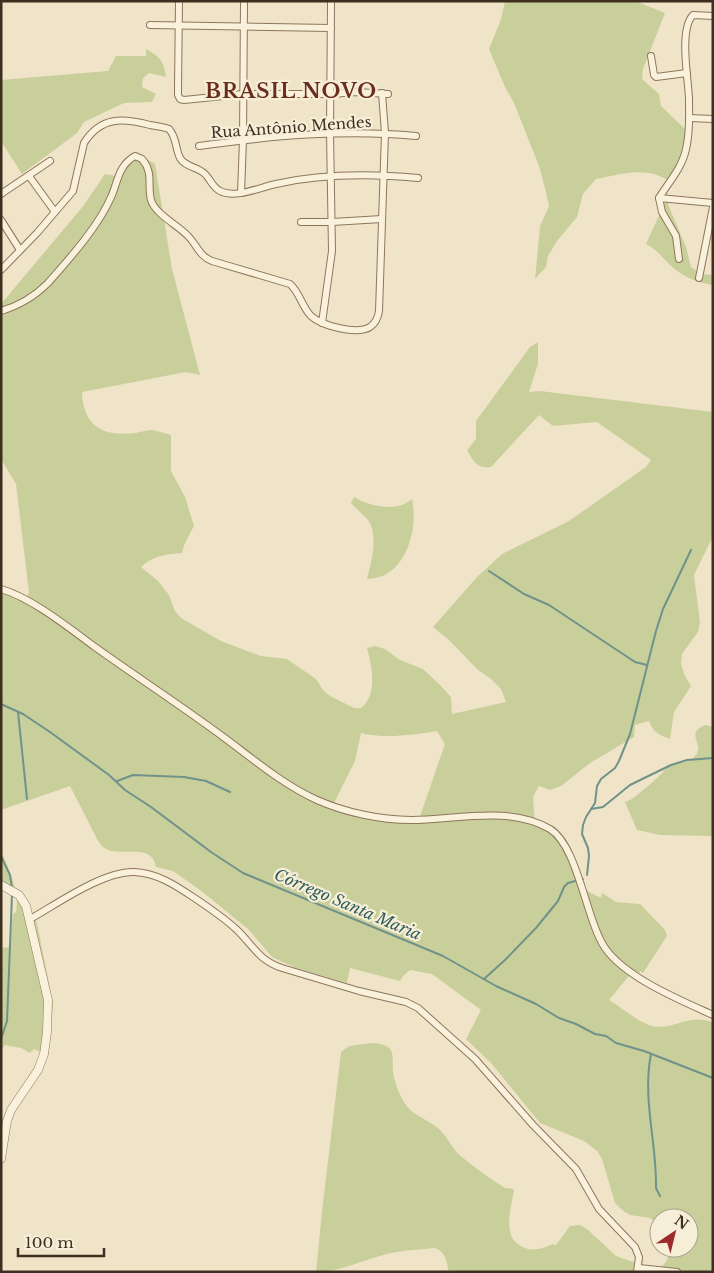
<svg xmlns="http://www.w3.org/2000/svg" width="714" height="1273" font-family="'Libre Baskerville',serif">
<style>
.green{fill:#c9cf9b;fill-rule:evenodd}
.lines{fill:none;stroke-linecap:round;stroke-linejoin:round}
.stream{stroke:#6f938a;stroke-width:2}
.minor-casing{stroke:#8d765c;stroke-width:8}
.tertiary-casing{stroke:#8d765c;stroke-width:9}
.minor{stroke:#faf1dc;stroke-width:6}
.tertiary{stroke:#faf1dc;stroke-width:8}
.labels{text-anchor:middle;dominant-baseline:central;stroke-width:4.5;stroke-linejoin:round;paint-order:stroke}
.street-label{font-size:15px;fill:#3d2e20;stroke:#f7eed8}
.water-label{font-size:16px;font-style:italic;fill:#2f5d5a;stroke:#f7eed8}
.district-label{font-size:20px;font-weight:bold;letter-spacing:1px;fill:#6b2e1e;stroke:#f7eed8}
</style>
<rect width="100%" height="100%" fill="#f0e4c8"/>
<g class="green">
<path d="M505 1H635L665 13 643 69 642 79 659 94 661 106 685 129 689 138 681 170 672 183C647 165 623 174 596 179L583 194 577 217 557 241 548 256 546 267 535 279 540 226 549 206 546 192 539 166 514 103 505 87 489 49 501 19Z"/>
<path d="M146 49C160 57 164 61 166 77L149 73 143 78 142 87 156 94 152 102 124 103 84 122 77 133 22 174 1 141V80L108 71 116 56H146Z"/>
<path d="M138 154 155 164 172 269 200 375 186 372 82 392C82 400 84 409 87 415 96 434 118 435 136 433 141 432 146 430 152 430 158 431 165 433 171 435V471L185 497 194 526 185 543 182 553C166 554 153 556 141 567L158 581 169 595 175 611 181 618 221 641 234 646 261 656 287 659 316 679 323 690 330 696 354 708H361C378 694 372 667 367 648L375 646 385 649 400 660 423 669 440 685 451 697 452 714 506 702 501 689 491 679 478 670 449 640 433 627 477 577 502 554 569 521 646 467 651 460 597 422 553 426 539 415 491 467C477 469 473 461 467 450L476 439V421L530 347 538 342V364L529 392 540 391 713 412V536L694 575 700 622 698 632 682 654 681 664 685 676 691 686 674 712 670 739C660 735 653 733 649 721L635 725 634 737 590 763 561 786 550 790 539 786 533 797 535 824 550 831 561 841 579 887 601 898 602 893 616 902 640 904 665 930 667 936 643 973 640 971 639 974 634 970 609 1000C621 1007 638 1022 652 1026 672 1031 691 1012 713 1023V1272H656L666 1262 672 1248H689V1218H659V1225L650 1218 630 1215 622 1210 615 1203 602 1159 597 1151 584 1141 540 1123 491 1063 466 1039 481 1010 432 974 410 970 403 976 400 981 350 968 347 983 296 968 272 957 249 930 204 893 173 871 156 867C152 843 125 856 108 850 103 848 100 844 97 839L70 786 1 810V592L25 600 29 593 16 484 1 459V304L84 205 105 174 116 176ZM437 731 445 744 419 819C390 817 362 813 334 803L355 761 361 733C383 739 415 735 437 731Z"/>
<path d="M667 198 669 207 686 247 691 267 702 274 713 275V285C696 282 683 277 670 265 662 257 656 249 646 244Z"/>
<path d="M354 497C370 507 398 512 412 499 419 530 405 579 367 579 371 562 379 536 368 520 363 514 356 509 351 503Z"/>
<path d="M706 725 713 727V836L660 835 637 830 625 802 632 799C640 792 649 786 656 779 661 775 665 768 670 766 678 762 690 763 695 756 706 744 683 733 706 725Z"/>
<polygon points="1,850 15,887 1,883"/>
<polygon points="21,898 37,923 53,1004 49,1051 47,1055 34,1049 30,1053 21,1048 5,1045 1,1050 1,948 10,947 13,914 16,912 17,901"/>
<path d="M372 1043C403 1045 388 1060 395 1081 398 1092 405 1107 414 1113 423 1119 433 1123 440 1130 448 1138 453 1150 462 1157 475 1168 491 1179 505 1188L514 1189C512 1206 502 1234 519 1245 532 1253 541 1249 553 1244L556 1245 570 1226 580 1225 587 1229 616 1256 633 1262 644 1260 638 1272H449C446 1261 446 1251 434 1248 418 1250 402 1250 387 1254 363 1260 340 1272 316 1272L322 1211 341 1052 349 1046Z"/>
</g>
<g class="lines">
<g class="stream">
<polyline points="489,571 524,594 549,605 635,662 647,665"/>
<polyline points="1,704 23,714 50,732 109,775 125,790 151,807 211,852 243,873 443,956 496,986 536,1004 559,1018 576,1024 595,1034 606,1036 616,1043 644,1051 713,1078"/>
<polyline points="18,712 27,799"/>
<polyline points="117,781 133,775 184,777 206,781 230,792"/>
<polyline points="591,809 603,807 630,785 671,765 687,760 713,758"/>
<polyline points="1,856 10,875 12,888"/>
<polyline points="587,875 589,856 588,848 582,834 583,825 586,817 595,803 597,786 601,779 615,768 619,761 630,734 656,631 663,609 691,550"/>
<polyline points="484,979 505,960 536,928 558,901 564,887 568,883 583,879"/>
<polyline points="1,1039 7,1021 12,895"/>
<path d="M651 1054C642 1099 657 1143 656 1188L660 1196"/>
</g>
<g class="minor-casing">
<g id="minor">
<polyline points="179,1 178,88 178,95 180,99 184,100 243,94 331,94 357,92 388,94"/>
<polyline points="150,25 331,28"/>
<polyline points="651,56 654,75 656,77 687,73"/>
<polyline points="689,118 713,119"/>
<path d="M199 146C271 136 344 129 416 136"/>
<polyline points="29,176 55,212"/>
<polyline points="241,193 243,140 244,1"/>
<polyline points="1,194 50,161"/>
<polyline points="659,198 713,203"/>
<polyline points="1,220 20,250"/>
<polyline points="301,222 332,222 382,219"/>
<path d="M679 259 676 236 662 212 659 198C670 180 684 166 687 144 690 129 689 113 689 98 688 78 679 29 693 15L713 16"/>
<path d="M1 270 37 233 73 191 84 143C101 116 123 118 150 125 157 126 163 127 169 129 177 138 175 148 180 158 185 167 198 167 205 174 211 180 212 187 220 191 235 199 261 187 276 184 320 174 373 174 418 178"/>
<polyline points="699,278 713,207"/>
<path d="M1 311C18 306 35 296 48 283 70 258 99 226 112 195 118 180 119 165 135 156L142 159C154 173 147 185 151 200 155 214 179 226 188 236 197 245 199 256 212 261L290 284C300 293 302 307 311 316 322 326 357 335 370 327 376 323 378 318 379 311L385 133 382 93"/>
<polyline points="322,323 332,251 330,133 331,1"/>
<path d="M1 589C32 598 69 628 95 647 137 677 180 705 222 736 252 758 282 784 317 800 344 812 380 820 411 820 456 820 508 805 550 829 578 846 586 920 605 948 626 978 680 1000 713 1015"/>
<path d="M30 919C57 904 103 871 134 872 157 873 175 885 193 897 208 907 223 917 236 929 253 945 258 960 282 968L359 991 406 1002 418 1008 475 1059 533 1125 576 1169 599 1209 635 1247 639 1257 637 1272"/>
<polyline points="639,1268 677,1272"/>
</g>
</g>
<g class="tertiary-casing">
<polyline id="tertiary" points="1,885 19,895 26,906 48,1000 47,1032 44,1054 38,1070 11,1110 7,1121 1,1159"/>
</g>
<use href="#minor" class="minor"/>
<use href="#tertiary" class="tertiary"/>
</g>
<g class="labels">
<g class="street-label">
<text transform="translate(291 127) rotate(-4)">Rua Antônio Mendes</text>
</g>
<g class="water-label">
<text transform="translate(348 904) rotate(23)">Córrego Santa Maria</text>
</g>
<g class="district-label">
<text x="291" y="91">BRASIL NOVO</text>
</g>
</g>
<rect width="714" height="1273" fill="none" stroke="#3d2e20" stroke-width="5"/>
<g transform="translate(674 1233) rotate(35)"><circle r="24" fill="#f7eed8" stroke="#ada18e"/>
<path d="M0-4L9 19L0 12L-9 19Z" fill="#9e2a2b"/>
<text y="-8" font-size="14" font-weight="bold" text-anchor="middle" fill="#3d2e20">N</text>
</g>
<path d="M18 1248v8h86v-8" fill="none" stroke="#3d2e20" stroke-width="2.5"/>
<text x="25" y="1248" font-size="15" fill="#3d2e20" stroke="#f7eed8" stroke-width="4" paint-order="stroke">100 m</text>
</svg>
